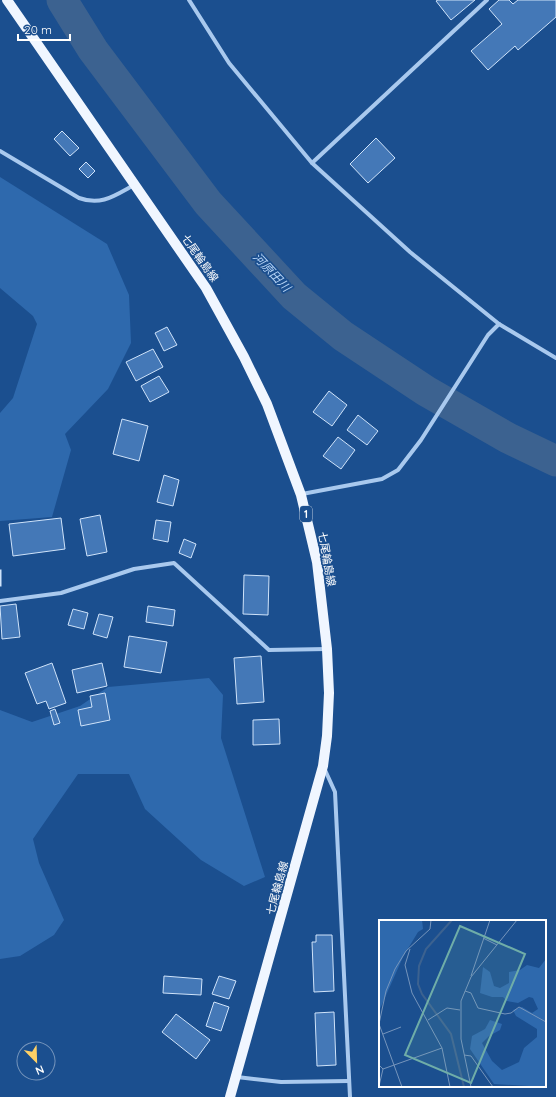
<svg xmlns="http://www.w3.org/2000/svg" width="556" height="1097" font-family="Quicksand,'Noto Sans JP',sans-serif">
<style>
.green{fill:#2e69ad}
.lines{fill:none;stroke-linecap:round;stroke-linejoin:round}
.river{stroke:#3c6290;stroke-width:31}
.building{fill:#4478b7;stroke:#cfe3fa}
.street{stroke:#a9c9ee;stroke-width:4}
.primary{stroke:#f0f6ff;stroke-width:10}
.labels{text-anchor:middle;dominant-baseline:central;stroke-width:3.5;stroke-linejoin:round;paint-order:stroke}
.shield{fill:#1b4f8f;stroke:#bbcadd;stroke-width:1}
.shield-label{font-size:10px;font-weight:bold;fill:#fff}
.street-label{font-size:11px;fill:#fff;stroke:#1b4f8f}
.water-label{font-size:12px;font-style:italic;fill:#b5d3f5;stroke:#1b4f8f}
.inset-river{fill:none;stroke:#3c6290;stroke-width:2}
.inset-road{fill:none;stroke:#7695bc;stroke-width:1}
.view{fill:#6fada8;fill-opacity:0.15;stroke:#6fada8;stroke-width:2}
.inset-edge{fill:none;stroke:#fff;stroke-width:2}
</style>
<rect width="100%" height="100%" fill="#1b4f8f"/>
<g class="green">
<polygon points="0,177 107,244 129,295 131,343 108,389 65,434 71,450 52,517 0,521 0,413 13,398 37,324 33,316 0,288"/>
<polygon points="209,678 223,695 221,738 265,877 244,886 201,860 145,809 129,774 78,774 33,839 39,863 64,920 54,935 20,956 0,959 0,710 32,722 80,706 108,687"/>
</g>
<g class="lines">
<polyline class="river" points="62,0 93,50 208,203 294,296 343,336 426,391 508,438 556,461"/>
</g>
<g class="building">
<polygon points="438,0 475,0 451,20 436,1"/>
<polygon points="499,0 509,0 513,4 518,0 556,0 556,17 518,50 515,46 488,70 471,51 502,24 489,9"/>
<polygon points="62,131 79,148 70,156 54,139"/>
<polygon points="376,138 395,158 368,183 350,164"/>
<polygon points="86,162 95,171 88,178 79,169"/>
<polygon points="167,327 177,345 164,351 155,333"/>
<polygon points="153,349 163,367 136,381 126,362"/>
<polygon points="159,376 169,392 150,402 141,386"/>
<polygon points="329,391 347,405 332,426 313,412"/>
<polygon points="358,415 378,431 367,445 347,430"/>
<polygon points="122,419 148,426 139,461 113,454"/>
<polygon points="338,437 355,450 341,469 323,456"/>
<polygon points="164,475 179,480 173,506 157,502"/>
<polygon points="100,515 107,552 87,556 80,519"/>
<polygon points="61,518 65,549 13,556 9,524"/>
<polygon points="156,520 171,522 168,542 153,539"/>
<polygon points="184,539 196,544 191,558 179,553"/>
<rect x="0" y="570" width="1" height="16"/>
<polygon points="244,575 269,576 268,615 243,614"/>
<polygon points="16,604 20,637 2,639 0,606"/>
<polygon points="148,606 175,610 173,626 146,622"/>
<polygon points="73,609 88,613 84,629 68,625"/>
<polygon points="99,614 113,617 107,638 93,634"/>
<polygon points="129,636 167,642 161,673 124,667"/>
<polygon points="261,656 264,702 237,704 234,658"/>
<polygon points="52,663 66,703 49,709 46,701 37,704 25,673"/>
<polygon points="102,663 107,686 77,693 72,670"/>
<polygon points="105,693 110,720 81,726 78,710 92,707 90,696"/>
<polygon points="55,709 60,723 54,725 50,711"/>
<polygon points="279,719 280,744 253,745 253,720"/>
<polygon points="316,935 332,935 334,991 314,992 312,942 316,942"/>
<polygon points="164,976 202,979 201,995 163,993"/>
<polygon points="219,976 236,981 229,999 212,994"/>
<polygon points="214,1002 229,1007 221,1031 206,1026"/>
<polygon points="334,1012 336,1065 317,1066 315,1013"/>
<polygon points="176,1014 210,1040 196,1059 162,1032"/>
</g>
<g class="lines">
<g class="street">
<polyline points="189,0 229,63 312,163 410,252 499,324 556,358"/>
<path d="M0 151 79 198C101 206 114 196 134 185"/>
<polyline points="312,163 487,0"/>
<polyline points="302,494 382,479 398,470 421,440 488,335 499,324"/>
<polyline points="0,601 61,593 134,569 174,563 269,650 327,649"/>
<polyline points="325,770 335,792 350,1097"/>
<polyline points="237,1077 281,1082 349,1081"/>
</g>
<polyline class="primary" points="7,0 206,288 244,357 267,404 301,495 317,562 327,649 329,693 327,736 323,766 230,1097"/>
</g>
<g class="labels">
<rect class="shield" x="300" y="506" width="12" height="16" rx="3"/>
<g class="shield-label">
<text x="306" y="514">1</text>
</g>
<g class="street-label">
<text transform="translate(200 258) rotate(55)">七尾輪島線</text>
<text transform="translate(327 559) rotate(80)">七尾輪島線</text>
<text transform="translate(277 888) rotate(-75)">七尾輪島線</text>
</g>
<g class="water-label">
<text transform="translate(272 272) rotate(47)">河原田川</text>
</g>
</g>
<g transform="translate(379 920)">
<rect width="167" height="167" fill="#1b4f8f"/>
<path d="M0 0H43L44 9 39 12 24 37 0 91ZM167 39V167L115 164 91 129 93 116 106 109 111 100 123 104 121 110 110 116 103 123 113 141 123 150 140 142 145 128 158 117V109L137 96 134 90 143 87 153 93 159 89 154 78 150 77 139 83 128 81 124 77H113L101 73 104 47 111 52 115 66 121 68 130 63V52L141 50 148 45 160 48Z" fill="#2e69ad"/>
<path class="inset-river" d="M73 0 47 29 40 46 39 64 43 74 72 114 85 167"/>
<path class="inset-road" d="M104 18 118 25M31 29 26 45 33 73 63 128 71 167M92 56 111 0M86 71 92 73 99 88 126 94 132 93 140 87 167 102M167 96V109M49 100 68 88 81 90M4 114 22 107M85 135 92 136 114 167M0 145 4 149 63 128M0 166 4 149M23 167 0 104 7 71 16 49 27 31 51 9 52 0M92 167 82 119V81L92 57 138 0"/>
<path class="view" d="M81 6 146 34 92 163 26 135Z"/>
<rect width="167" height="167" class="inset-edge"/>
</g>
<g transform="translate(36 1061) rotate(157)"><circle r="19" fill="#1b4f8f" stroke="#7695bc"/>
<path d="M0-3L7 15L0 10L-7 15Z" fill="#ffd166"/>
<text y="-6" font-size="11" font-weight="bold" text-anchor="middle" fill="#ffffff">N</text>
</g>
<path d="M18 34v6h52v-6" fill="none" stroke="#ffffff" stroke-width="2"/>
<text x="24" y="34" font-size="12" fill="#ffffff" stroke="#1b4f8f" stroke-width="3" paint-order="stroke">20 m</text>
</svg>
